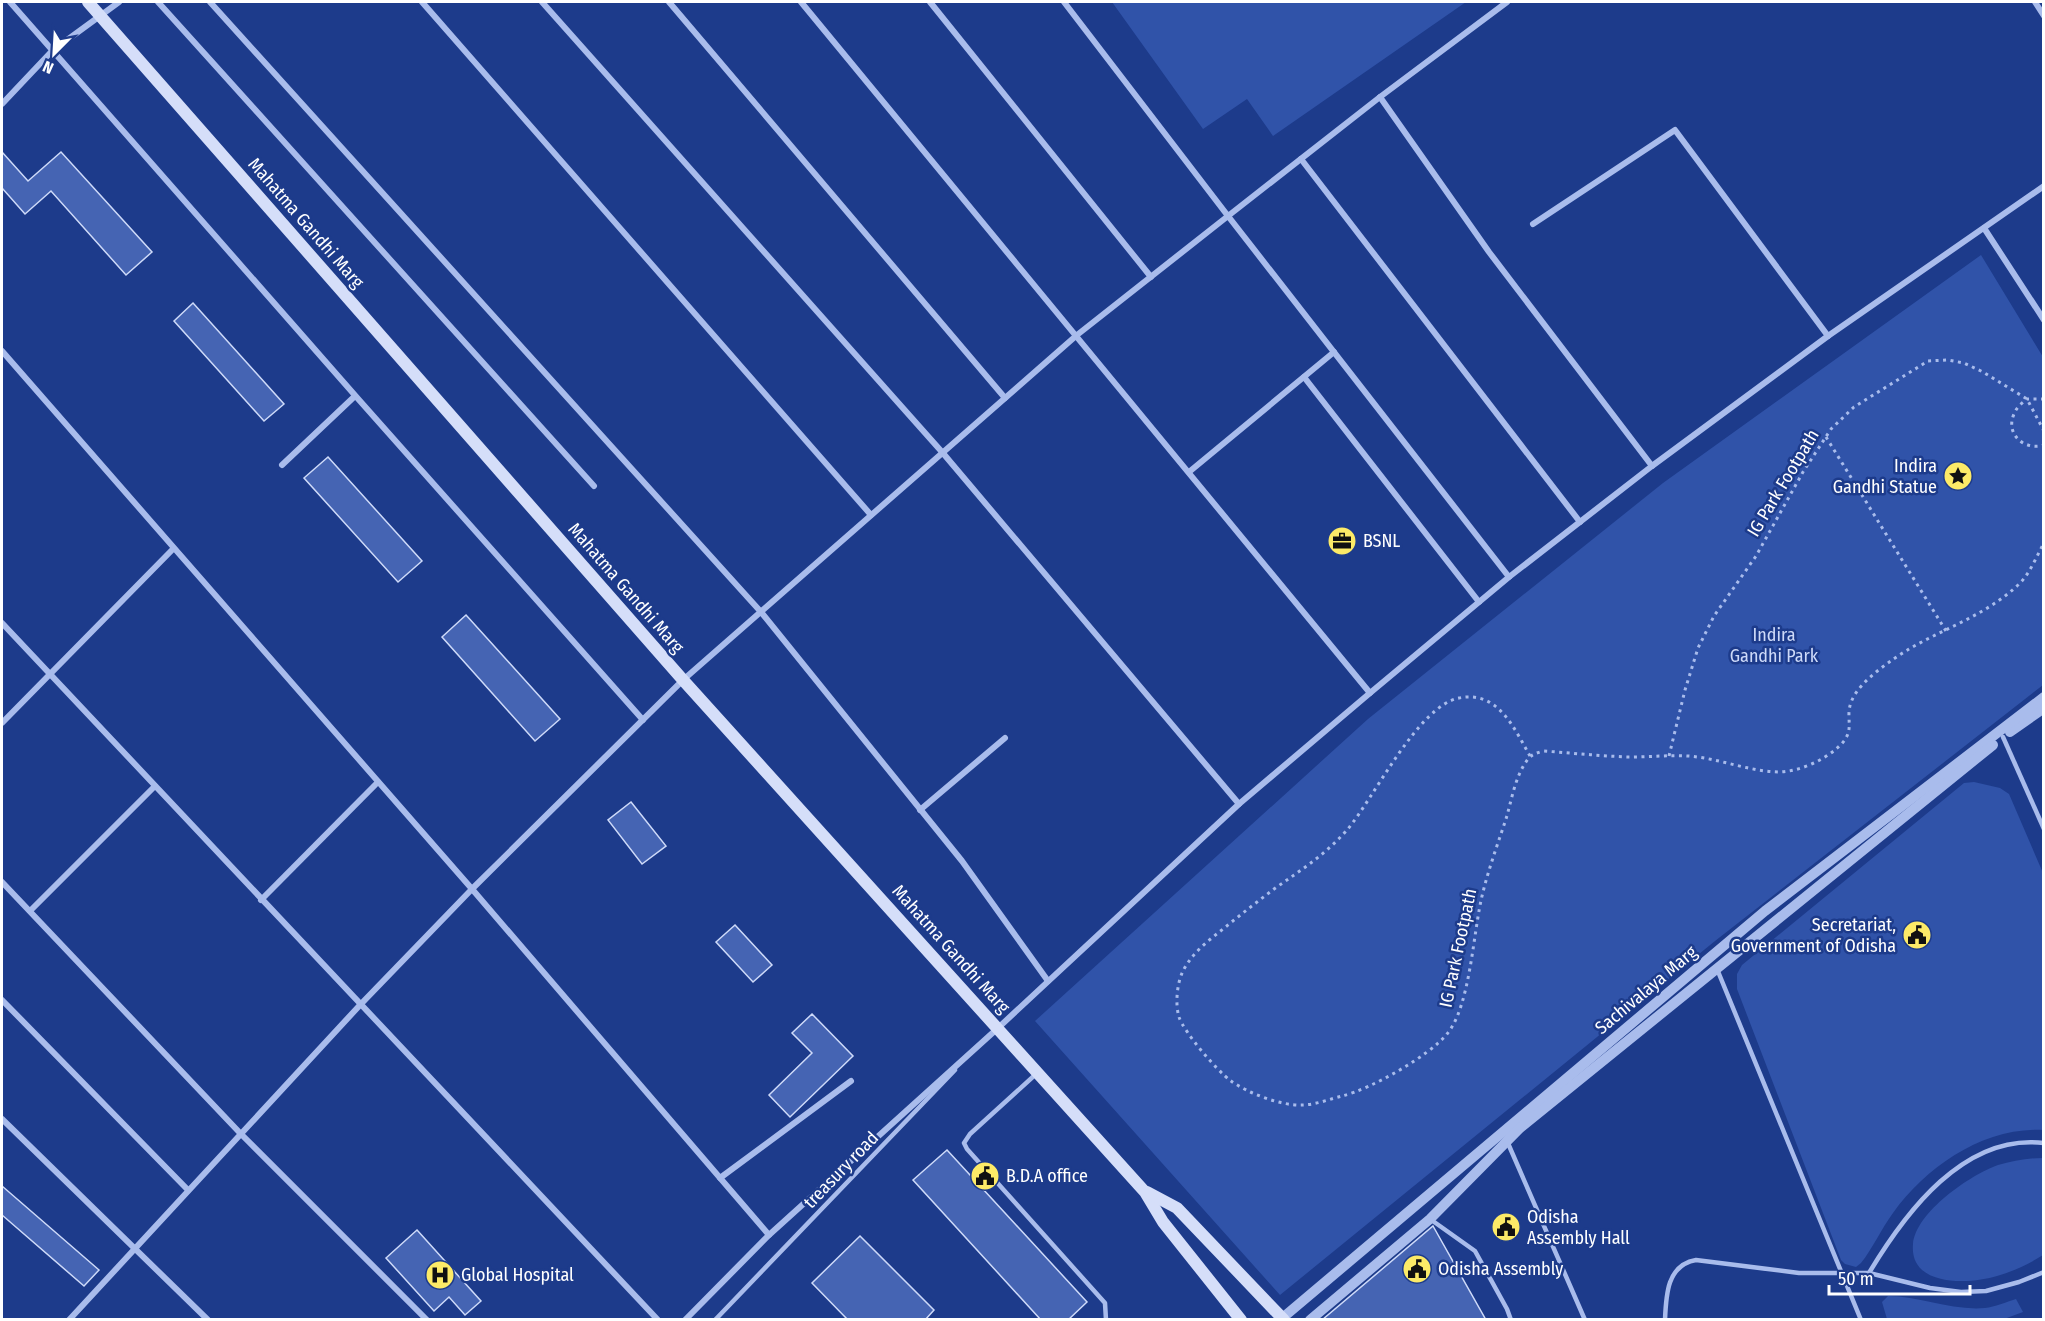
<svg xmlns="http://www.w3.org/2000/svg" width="2045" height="1321" font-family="'Fira Sans Condensed',sans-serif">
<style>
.green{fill:#3053a9}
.building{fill:#4564b3;stroke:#cedaf9;stroke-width:1.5}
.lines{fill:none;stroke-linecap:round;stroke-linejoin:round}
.path{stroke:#a9bcec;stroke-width:3;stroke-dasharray:3 4.5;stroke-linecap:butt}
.service{stroke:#a9bcec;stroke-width:4.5}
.minor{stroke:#a9bcec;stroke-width:6}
.tertiary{stroke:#a9bcec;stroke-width:10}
.secondary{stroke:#d5def9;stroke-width:12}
.labels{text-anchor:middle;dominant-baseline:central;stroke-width:5;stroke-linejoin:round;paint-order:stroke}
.street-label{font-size:18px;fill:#fff;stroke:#1d3b8b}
.poi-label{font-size:18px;fill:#fff;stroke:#1d3b8b;text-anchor:start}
.park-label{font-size:18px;fill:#cedaf9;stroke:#1d3b8b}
</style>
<rect width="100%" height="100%" fill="#1d3b8b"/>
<g class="green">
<polygon points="1112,2 1466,2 1273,136 1247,99 1203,129"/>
<polygon points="1981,255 2043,357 2043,685 1715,941 1280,1295 1035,1021 1368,719 1663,483"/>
<path d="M1974 782 2000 788 2009 794 2043 873V1130C1984 1127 1927 1166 1893 1213 1881 1229 1873 1248 1861 1263L1856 1267 1845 1264 1841 1260 1737 989V974L1742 965 1964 783Z"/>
<path d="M2043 1158V1255C2029 1264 2014 1271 1997 1276 1971 1284 1909 1288 1913 1244 1916 1212 1970 1175 1998 1165 2012 1161 2028 1158 2043 1158Z"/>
<path d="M1888 1296C1920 1296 1952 1311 1985 1308 1995 1307 2006 1302 2016 1299L2023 1312 2004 1319H1887L1882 1302Z"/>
</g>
<g class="building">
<polygon points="2,152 28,181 61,152 152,252 126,275 51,191 25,214 2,188"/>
<polygon points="193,303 284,404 264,421 174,321"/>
<polygon points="328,457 422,561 398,582 304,478"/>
<polygon points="466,615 560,719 535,741 442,637"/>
<polygon points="631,802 666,846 642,864 608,820"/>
<polygon points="735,925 772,965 753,982 716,942"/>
<polygon points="812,1014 853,1056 790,1117 769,1095 812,1053 792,1033"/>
<polygon points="947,1150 1087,1302 1068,1320 1041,1320 913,1180"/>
<polygon points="2,1186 99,1270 84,1286 2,1215"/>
<polygon points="1433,1226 1486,1320 1322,1320"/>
<polygon points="417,1230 481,1301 465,1315 449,1297 434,1311 386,1258"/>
<polygon points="860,1236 934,1310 925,1320 848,1320 812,1283"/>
</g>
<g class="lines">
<g class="path">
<path d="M2044 399H2027C2022 403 2016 408 2014 414 2005 434 2024 451 2044 445"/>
<polyline points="1826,437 1946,631"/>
<path d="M1530 756C1514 728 1498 690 1459 698 1418 706 1374 798 1347 830 1325 855 1301 870 1274 889 1257 902 1240 915 1223 929 1208 941 1192 953 1183 971 1177 983 1175 1004 1179 1017 1184 1032 1217 1071 1231 1081 1248 1093 1281 1106 1302 1105 1315 1105 1330 1099 1342 1096 1371 1089 1429 1056 1447 1034 1471 1005 1473 930 1483 892 1489 868 1498 843 1506 819 1512 799 1515 776 1528 759 1532 754 1537 753 1543 751 1572 753 1600 756 1629 757 1649 757 1669 755 1688 756 1718 758 1747 771 1778 772 1797 772 1821 762 1836 749 1859 730 1843 720 1852 700 1860 681 1891 660 1909 649 1945 628 1986 615 2018 585 2030 574 2036 557 2044 543"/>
<polyline points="1669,756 1685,690 1698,648 1714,616 1756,556 1803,472 1831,429 1854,407 1928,361 1948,360 1964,363 1983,372 2027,399 2044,431"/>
</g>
<g class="service">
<polyline points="2003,737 2044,829"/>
<polyline points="1717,969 1861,1320"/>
<polyline points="1036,1074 970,1134 964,1143 967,1149 1105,1303 1106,1320"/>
<polyline points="1507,1141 1585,1320"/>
<polyline points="1430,1219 1475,1251 1507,1309 1511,1320"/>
<path d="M1869 1273C1905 1213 1964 1133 2044 1143"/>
<polyline points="715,1320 955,1070"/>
<path d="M1665 1320C1666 1295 1667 1265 1696 1260L1799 1273H1869L1930 1288 1961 1292 1986 1291 2019 1282 2044 1272"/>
</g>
<g class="minor">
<polyline points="10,2 360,401 643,720"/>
<polyline points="158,2 594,486"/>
<polyline points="210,2 761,612 962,861 1048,981"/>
<polyline points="422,2 871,515"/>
<polyline points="542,2 942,452 1239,804"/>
<polyline points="669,2 1005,398"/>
<polyline points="801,2 1370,693"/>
<polyline points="930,2 1151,277"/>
<polyline points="1064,2 1228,216 1380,97 1507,2"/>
<polyline points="2035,2 2044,16"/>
<polyline points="1380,97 1489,252 1652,466"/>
<polyline points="2,104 52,51 119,2"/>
<polyline points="1301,159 1580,522"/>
<polyline points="1533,224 1675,130 1828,336"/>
<polyline points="1984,228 2044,320"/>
<polyline points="2,351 472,889 769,1235"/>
<polyline points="1304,377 1479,602"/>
<polyline points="282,465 355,396"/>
<polyline points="1189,472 1334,352"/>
<polyline points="2,623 658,1320"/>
<polyline points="2,723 173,549"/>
<polyline points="920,810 1005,738"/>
<polyline points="2,882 240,1133 427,1320"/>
<polyline points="261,900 378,782"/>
<polyline points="30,911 155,786"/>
<polyline points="2,1000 188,1190"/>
<polyline points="2,1119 208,1320"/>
<polyline points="720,1178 851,1081"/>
<polyline points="69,1320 360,1005 472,889 683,680 1077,335 1228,216 1509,577"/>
<polyline points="685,1320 769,1235 998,1028 1239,804 1370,693 1509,577 1652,466 1828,336 2044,186"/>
</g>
<g class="tertiary">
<polyline points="2010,732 2044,708"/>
<polyline points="1280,1320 1765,911 2044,697"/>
<polyline points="1310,1320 1430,1219 1520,1128 1993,745"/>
</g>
<g class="secondary">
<polyline points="88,2 683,680 1145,1192 1163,1222 1241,1320"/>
<polyline points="1147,1192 1177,1208 1284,1320"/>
</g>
</g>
<defs>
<g id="sight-disc" transform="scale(1.5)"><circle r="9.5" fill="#fcea67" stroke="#1d3b8b"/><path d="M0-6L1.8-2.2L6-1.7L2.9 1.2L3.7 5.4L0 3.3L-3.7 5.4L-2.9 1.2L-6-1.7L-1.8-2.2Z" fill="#111"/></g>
<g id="office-disc" transform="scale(1.5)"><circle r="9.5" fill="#fcea67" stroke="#1d3b8b"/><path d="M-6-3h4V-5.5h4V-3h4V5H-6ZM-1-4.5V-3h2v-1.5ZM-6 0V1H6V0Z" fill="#111"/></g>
<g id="civic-disc" transform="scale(1.5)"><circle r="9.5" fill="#fcea67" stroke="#1d3b8b"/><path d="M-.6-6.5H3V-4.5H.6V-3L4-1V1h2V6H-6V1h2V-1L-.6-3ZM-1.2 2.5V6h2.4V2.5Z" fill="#111"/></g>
<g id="hospital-disc" transform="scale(1.5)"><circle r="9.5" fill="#fcea67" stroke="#1d3b8b"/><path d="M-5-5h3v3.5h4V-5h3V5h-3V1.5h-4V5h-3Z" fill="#111"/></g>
</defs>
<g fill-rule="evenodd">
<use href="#sight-disc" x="1958" y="476"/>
<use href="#office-disc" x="1342" y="541"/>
<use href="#civic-disc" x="1917" y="935"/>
<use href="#civic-disc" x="985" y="1176"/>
<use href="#civic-disc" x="1506" y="1227"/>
<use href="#civic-disc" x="1417" y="1269"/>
<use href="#hospital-disc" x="440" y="1275"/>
</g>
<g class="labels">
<g class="street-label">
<text transform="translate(306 223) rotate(49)">Mahatma Gandhi Marg</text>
<text transform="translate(1783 483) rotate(-59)">IG Park Footpath</text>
<text transform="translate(626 588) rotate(49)">Mahatma Gandhi Marg</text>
<text transform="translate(1458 948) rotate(-78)">IG Park Footpath</text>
<text transform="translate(951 949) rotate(48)">Mahatma Gandhi Marg</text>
<text transform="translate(1646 990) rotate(-40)">Sachivalaya Marg</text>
<text transform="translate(841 1170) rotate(-46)">treasury road</text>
</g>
<g class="poi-label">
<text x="1937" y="466" text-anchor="end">Indira<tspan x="1937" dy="21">Gandhi Statue</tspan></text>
<text x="1363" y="541">BSNL</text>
<text x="1896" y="925" text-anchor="end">Secretariat,<tspan x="1896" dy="21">Government of Odisha</tspan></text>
<text x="1006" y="1176">B.D.A office</text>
<text x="1527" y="1217">Odisha<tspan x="1527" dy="21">Assembly Hall</tspan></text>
<text x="1438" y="1269">Odisha Assembly</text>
<text x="461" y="1275">Global Hospital</text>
</g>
<g class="park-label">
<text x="1774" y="635">Indira<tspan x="1774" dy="21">Gandhi Park</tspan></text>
</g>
</g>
<rect width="2045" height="1321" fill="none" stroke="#ffffff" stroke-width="6"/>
<g transform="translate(54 54) rotate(204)" stroke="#1d3b8b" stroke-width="4.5" paint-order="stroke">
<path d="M0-4.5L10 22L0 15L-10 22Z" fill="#ffffff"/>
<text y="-9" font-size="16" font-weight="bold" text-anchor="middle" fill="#ffffff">N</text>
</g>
<path d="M1829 1285v9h141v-9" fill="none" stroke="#ffffff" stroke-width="3"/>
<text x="1838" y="1285" font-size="18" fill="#ffffff" stroke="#1d3b8b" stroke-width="4.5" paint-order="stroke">50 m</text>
</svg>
